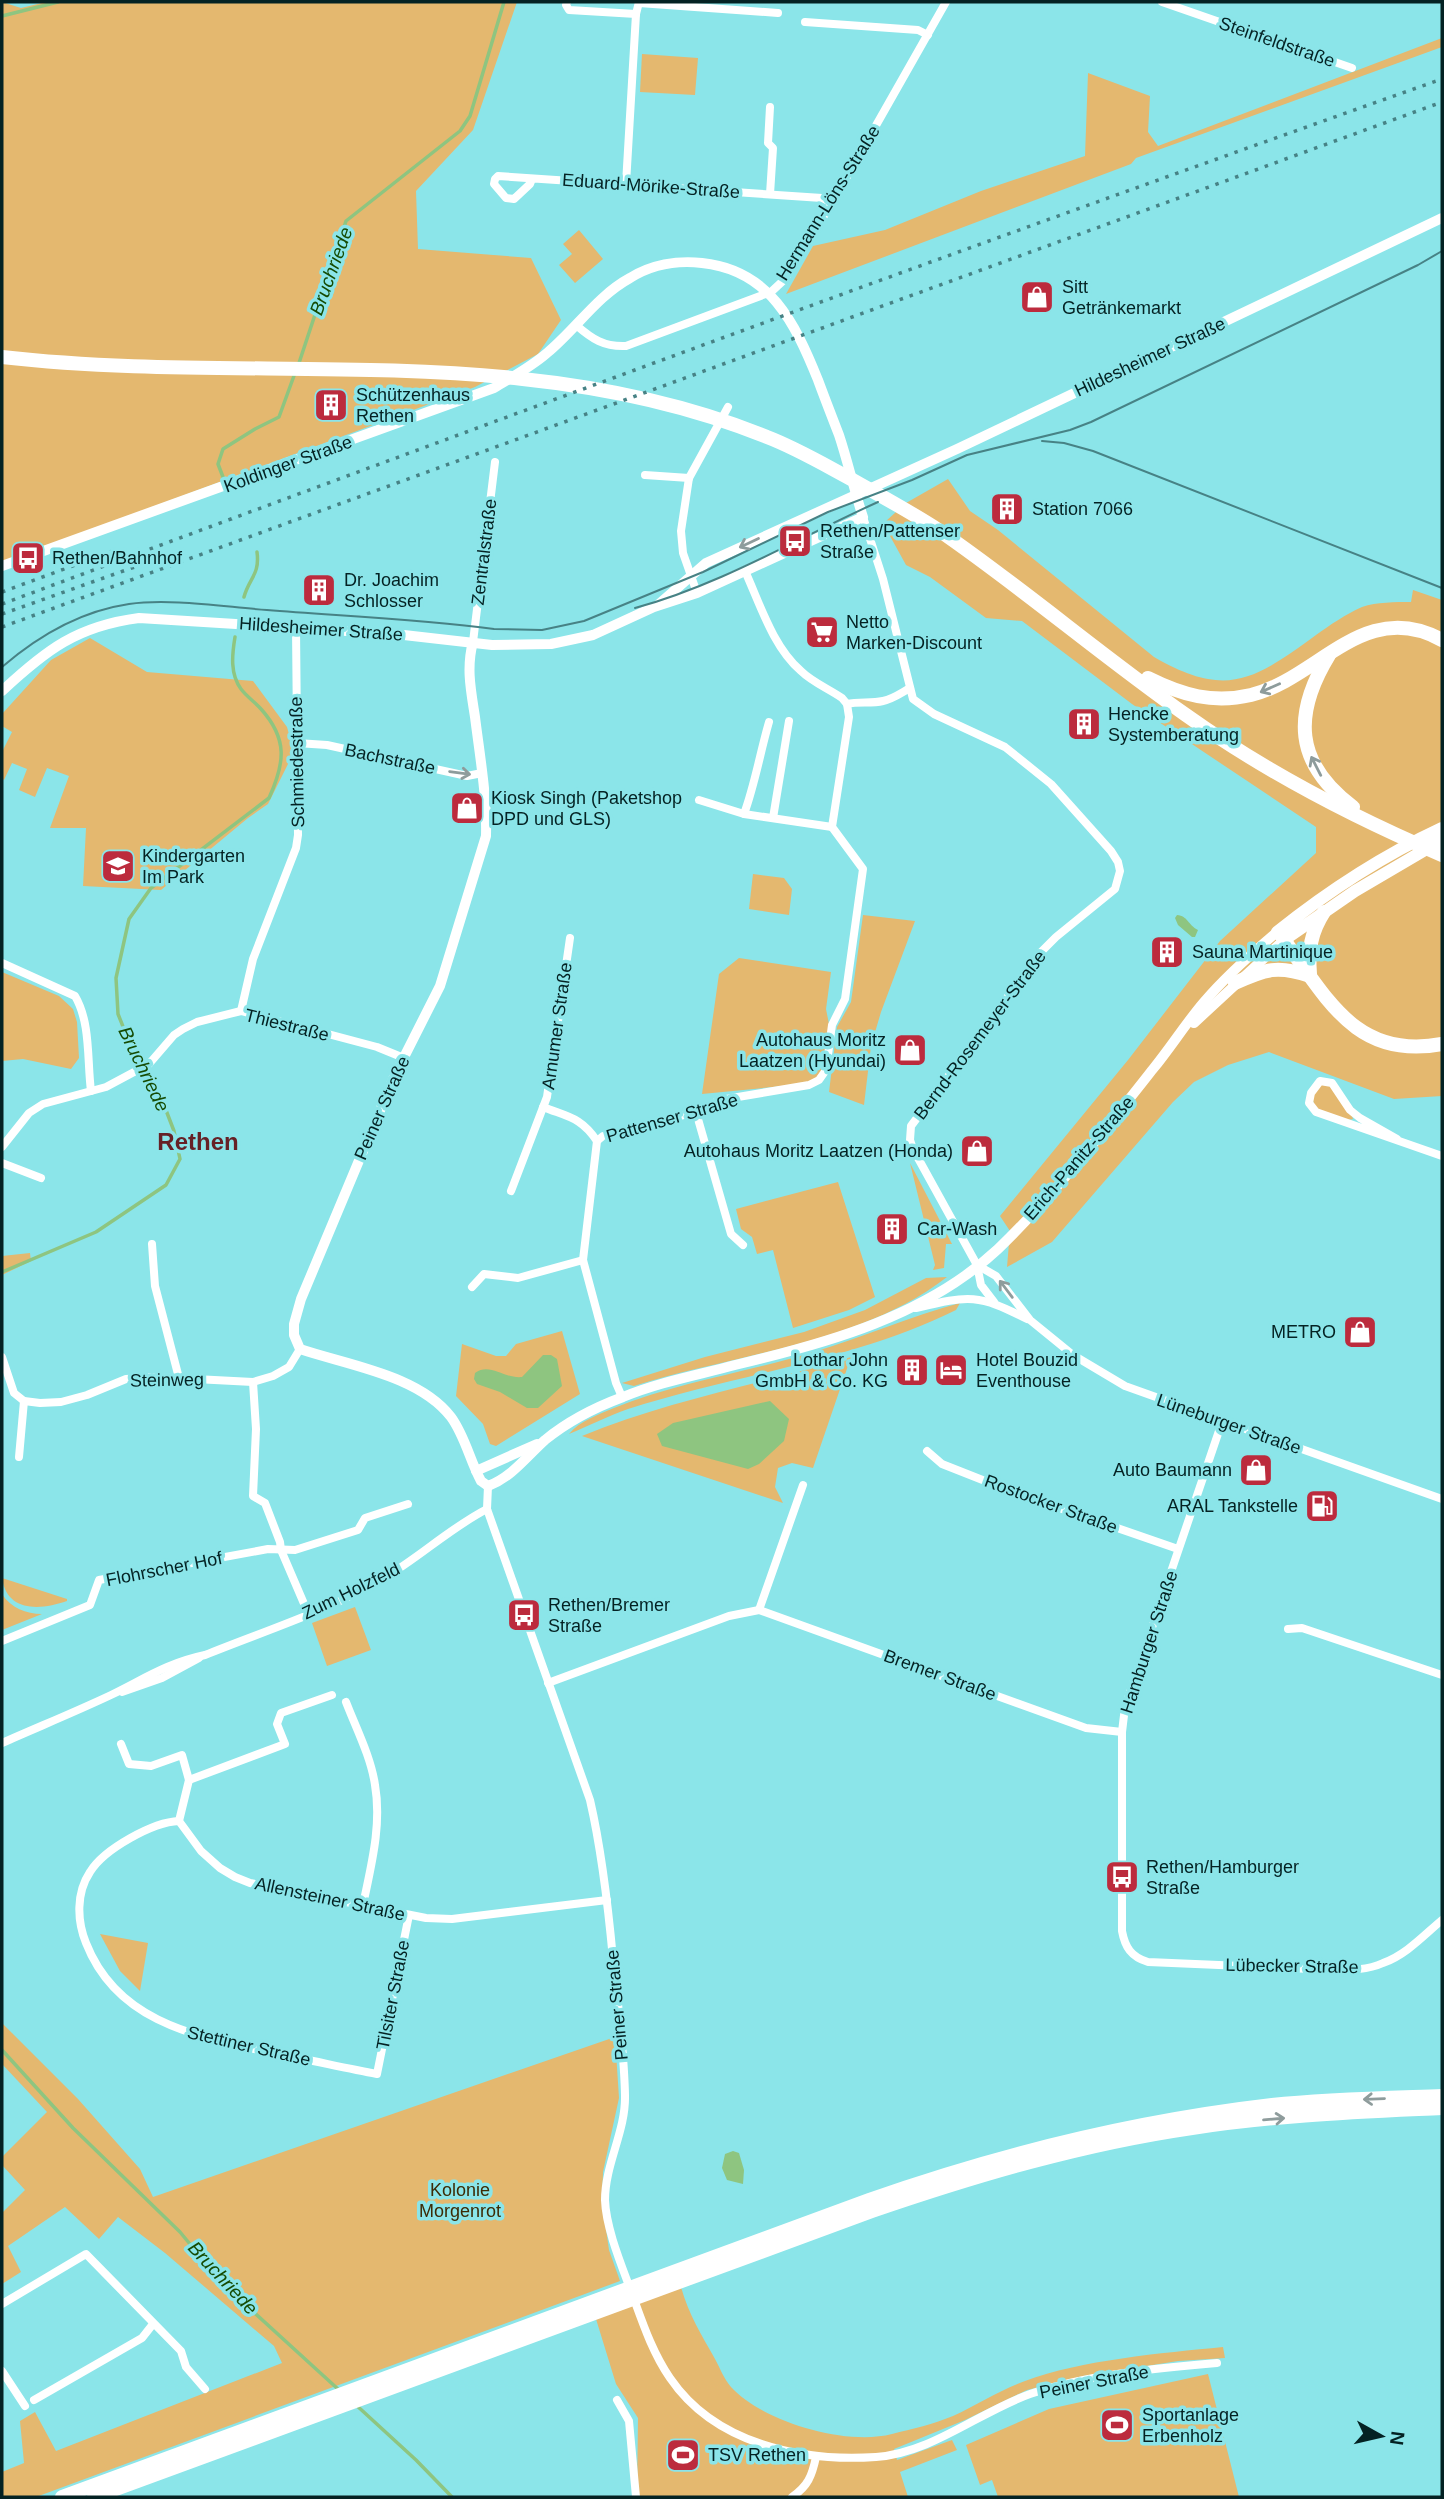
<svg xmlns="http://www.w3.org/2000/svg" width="1444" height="2499" font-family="Arial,sans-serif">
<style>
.green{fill:#e4b86f}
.water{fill:#8ec580}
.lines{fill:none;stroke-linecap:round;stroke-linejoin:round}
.stream{stroke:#8ec580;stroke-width:3.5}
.minor{stroke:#fff;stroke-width:8}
.tertiary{stroke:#fff;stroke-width:10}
.secondary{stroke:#fff;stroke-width:12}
.primary{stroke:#fff;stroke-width:14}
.trunk{stroke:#fff;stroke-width:14}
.tram{stroke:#478285;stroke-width:2}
.rail{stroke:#478285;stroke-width:3.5;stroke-dasharray:3.5 7;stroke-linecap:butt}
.oneway{stroke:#8e9c9c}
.labels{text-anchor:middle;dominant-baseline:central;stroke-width:7;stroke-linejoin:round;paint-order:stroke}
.street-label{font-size:18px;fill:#042223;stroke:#8be5e9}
.poi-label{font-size:18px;fill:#042223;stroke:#8be5e9;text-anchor:start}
.park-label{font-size:18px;fill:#3d2b06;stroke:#8be5e9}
.water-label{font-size:19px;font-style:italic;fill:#154b03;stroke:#8be5e9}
.district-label{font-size:24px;font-weight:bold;fill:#662126;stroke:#8be5e9}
</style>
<rect width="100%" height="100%" fill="#8be5e9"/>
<g class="green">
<polygon points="2,2 21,8 46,2 517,2 473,130 416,191 418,249 531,258 561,320 538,354 475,387 2,563"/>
<polygon points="1442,38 1442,47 1136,158 1131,164 786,294 813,246 885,230 981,191 1085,156 1088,73 1150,96 1148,132 1158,146"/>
<polygon points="642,54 698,58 695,95 640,92"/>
<polygon points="579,230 603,259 575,283 559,265 572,254 563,244"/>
<path d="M948 479 970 511 998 530 1154 657C1227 699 1254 680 1316 635 1330 625 1346 614 1362 607 1377 602 1395 602 1411 602L1413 590 1442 600V1096L1394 1099 1269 1052 1228 1065 1194 1082 1173 1102 1052 1242 1007 1267 1010 1231 1000 1216 1128 1060 1220 941 1316 853V827L1132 704 1022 621 986 618 930 577 906 565 890 536 886 521 906 503Z"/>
<polygon points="90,638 147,672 253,681 287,727 293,749 288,764 268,804 248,818 161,890 83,886 86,828 50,828 69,776 47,768 35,797 19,790 27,769 12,763 4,780 2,778 2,752 12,732 2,726 2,714 51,660"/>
<polygon points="753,874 784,878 792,889 789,915 749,909"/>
<polygon points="863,915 915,921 881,1012 871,1046 864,1105 829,1092 837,1027 851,1002"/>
<polygon points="739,958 831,972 826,1009 829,1024 824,1070 817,1078 804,1084 702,1094 719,974"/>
<polygon points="2,972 59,996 73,1009 77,1022 79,1058 71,1069 23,1059 2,1061"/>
<polygon points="1327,1080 1350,1110 1353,1119 1342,1121 1316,1112 1311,1093"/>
<polygon points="910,1163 952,1244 946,1244 944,1268 933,1270 935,1265"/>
<polygon points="838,1182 875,1297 849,1310 793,1328 773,1250 757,1254 752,1237 741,1229 736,1209"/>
<polygon points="30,1253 31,1261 2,1275 2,1256"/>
<path d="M947 1277C861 1344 735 1354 634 1386L622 1383 705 1357 804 1332 865 1310 926 1278Z"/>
<path d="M960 1303 956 1310C853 1361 737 1374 628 1409 608 1416 588 1426 569 1434 579 1421 600 1414 614 1408 679 1382 748 1372 814 1352 864 1337 911 1316 960 1303Z"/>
<polygon points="562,1331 580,1394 496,1446 490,1444 483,1424 456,1396 462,1344 496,1356 506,1356 516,1344"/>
<path d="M851 1357 813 1468 792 1463 778 1468 775 1487 783 1503 582 1436C669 1400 762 1384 851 1357Z"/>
<path d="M2 1578 67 1599V1601C41 1610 7 1613 2 1578Z"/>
<path d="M2 1594C11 1608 26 1614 42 1614L2 1630Z"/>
<polygon points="355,1607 371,1650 327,1666 312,1623"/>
<polygon points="100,1934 148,1943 140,1991 120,1971"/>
<polygon points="2,2023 78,2099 140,2169 153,2197 615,2037 619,2098 603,2172 602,2201 609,2250 620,2281 36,2497 2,2497 2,2472 24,2463 20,2421 35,2412 56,2451 282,2363 274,2346 165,2253 118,2217 99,2239 65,2207 8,2246 21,2272 2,2284 2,2213 25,2190 2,2165 2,2157 47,2112 2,2064"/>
<path d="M681 2287C688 2313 702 2336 715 2359 720 2368 724 2379 731 2387 763 2422 846 2446 892 2434 912 2429 934 2424 953 2416 977 2405 1000 2390 1025 2381 1081 2360 1162 2353 1223 2347L1225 2358 1178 2361 1083 2376 1027 2390 965 2420 894 2449 897 2460 952 2440 957 2450 900 2472 908 2497H637L638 2418 616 2384 596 2319Z"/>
<polygon points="1208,2374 1239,2497 998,2497 992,2480 980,2485 966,2445 1049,2409"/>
</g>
<g class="water">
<path d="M1177 915C1188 916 1188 925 1198 930L1195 937H1192L1178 925 1175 918Z"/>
<path d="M543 1355H551L557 1359 562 1386 538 1408H527L500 1392 477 1384 474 1379 475 1373C490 1362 504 1379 522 1377Z"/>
<polygon points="770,1401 789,1419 784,1441 759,1464 748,1469 662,1446 657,1434 673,1423"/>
<polygon points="733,2151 739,2153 744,2170 743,2184 727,2180 722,2168 725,2154"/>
</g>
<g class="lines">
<g class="stream">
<polyline points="2,16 58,2"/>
<polyline points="298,366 346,221 460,131 470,116 504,2"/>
<polyline points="223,477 218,464 223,449 255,429 279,417 295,373"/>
<path d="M244 597C249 578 260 575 257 552"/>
<path d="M2 1272 96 1232 166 1185 180 1159 174 1131 164 1105 138 1064 118 1014 116 978 129 919 151 888 269 798C285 763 288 739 261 709 255 702 247 697 241 689 230 674 232 655 235 637"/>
<polyline points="2,2050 73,2128 180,2232 223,2284 339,2390"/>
<polyline points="355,2404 416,2460 452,2497"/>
</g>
<g class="minor">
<polyline points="567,2 566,5 569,10 636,14"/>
<polyline points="1162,2 1352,68"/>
<polyline points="639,3 778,13"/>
<polyline points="805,22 918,30 928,35"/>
<polyline points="532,179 530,184 514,199 506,198 494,184 495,179 498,176 822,198 832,203"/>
<polyline points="626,184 636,14 639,2"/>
<polyline points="770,194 773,148 768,143 770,107"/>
<path d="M576 325C592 339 604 347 626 346L771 292 785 279 832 203 946 2"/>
<polyline points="645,475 689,478"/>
<polyline points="863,517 883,579 913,699 934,714 1005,747 1051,784 1111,851 1118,862 1120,871 1115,889 1056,937 1041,952 911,1126 910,1140 913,1149 977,1265 981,1285 994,1302"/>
<polyline points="697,593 683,553 681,531 689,478 728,407"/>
<polyline points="473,642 495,462"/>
<path d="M847 704C859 701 871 704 883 701 893 699 901 693 910 688"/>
<polyline points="297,743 327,745 467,776 482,773"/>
<polyline points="699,800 744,814 832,827"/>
<path d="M744 814C755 784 760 753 769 722"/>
<polyline points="773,818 789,721"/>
<path d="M2 963 75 996C91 1023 87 1061 91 1091"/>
<polyline points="241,1011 253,959 296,848 298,835 296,628"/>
<path d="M543 1107C568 1117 581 1117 597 1141"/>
<polyline points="696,1112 731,1234 743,1245"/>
<polyline points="1397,1139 1360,1118 1350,1110 1332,1083 1320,1081 1311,1093 1309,1103 1316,1112 1442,1156"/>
<polyline points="2,1147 29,1113 43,1104 106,1087 149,1064 174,1035 183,1029 197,1022 241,1011 377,1047 404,1058"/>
<polyline points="2,1163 41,1178"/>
<polyline points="511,1191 547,1097 570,938"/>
<polyline points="152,1244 155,1286 179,1378"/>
<polyline points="977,1265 996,1276 1030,1320 1073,1355 1125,1386 1442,1499"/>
<polyline points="472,1287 484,1274 518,1278 583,1260"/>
<path d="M916 1308C970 1295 978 1294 1027 1319"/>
<polyline points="2,1357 14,1393 24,1401 40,1403 61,1402 87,1395 126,1379 156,1377 253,1382 273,1376 289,1367 300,1349"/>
<polyline points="253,1382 256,1429 253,1496 265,1503 280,1542 281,1550 308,1613"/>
<path d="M622 1397 616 1383 583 1260 597 1141 603 1136 696 1112 720 1100 809 1085 819 1080 826 1070 832 1025 845 999 863 869 832 827 849 717 847 704 842 698C829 689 812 682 801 671 773 647 760 604 745 571"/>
<path d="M1222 1422 1125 1707 1122 1732V1931C1125 1947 1131 1957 1148 1962L1333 1970C1350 1970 1368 1970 1383 1963 1406 1955 1424 1935 1442 1920"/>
<polyline points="927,1451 942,1464 1013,1492 1178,1549"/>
<polyline points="19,1457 24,1401"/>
<path d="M488 1486 487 1509 590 1800C602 1852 608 1905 613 1959 618 2004 624 2049 625 2095 626 2131 605 2164 605 2200 606 2228 621 2264 631 2291 642 2321 652 2352 670 2378 715 2444 801 2462 876 2457 932 2453 979 2412 1030 2394 1086 2375 1158 2368 1217 2363"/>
<polyline points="759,1610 803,1485"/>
<polyline points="1288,1629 1302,1628 1442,1675"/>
<polyline points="2,1641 90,1605 99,1580 268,1549 295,1550 358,1530 365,1518 408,1504"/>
<polyline points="548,1683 729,1616 759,1610 1086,1728 1122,1732"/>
<polyline points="122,1692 162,1678 199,1658"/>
<path d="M346 1702C356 1728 371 1757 375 1785 382 1825 371 1866 363 1905"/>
<path d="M2 1743C38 1727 75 1712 111 1695 144 1679 167 1663 205 1655 264 1631 328 1611 384 1578 420 1557 450 1528 487 1509"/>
<polyline points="121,1744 129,1764 151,1766 182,1755 189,1780 179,1821 201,1851 220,1868 235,1877 250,1883 426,1918 452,1919 607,1900"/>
<polyline points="189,1780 285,1744 277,1724 281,1713 332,1695"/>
<path d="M179 1821C153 1822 104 1849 90 1872 76 1893 77 1921 86 1943 117 2022 195 2036 268 2052 305 2059 341 2067 377 2074L409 1915"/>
<polyline points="2,2304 86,2254 181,2351 186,2367 205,2389"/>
<polyline points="2,2371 25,2406"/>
<polyline points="34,2400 142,2338 153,2324"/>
<polyline points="617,2400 629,2421 636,2497"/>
<path d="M792 2497C808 2486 812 2476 816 2457"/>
</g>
<g class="tertiary">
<path d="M2 566 494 388C512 377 531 367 547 353 576 329 597 296 630 278 651 265 677 260 702 263 770 270 795 323 818 380 825 399 832 417 839 435 848 462 854 490 863 517L697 593 654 607 593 635 551 644 492 645 395 634 139 618C77 626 46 650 2 691"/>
<polyline points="659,604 706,563 957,449 1442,218"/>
<path d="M473 642C466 668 471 691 475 717 480 757 487 796 486 836L440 986 394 1077 301 1299 294 1324V1335L300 1349C347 1365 419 1375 451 1417 465 1436 470 1461 481 1481L488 1486C512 1477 527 1456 545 1440 567 1422 596 1407 623 1397 659 1382 698 1375 735 1365 828 1343 926 1316 998 1249 1055 1194 1104 1131 1153 1069 1171 1047 1186 1023 1204 1002 1226 976 1251 954 1277 932"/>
<polyline points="1194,1023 1284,940"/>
<polyline points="476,1471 537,1444"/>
</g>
<path class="secondary" d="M1442 828C1384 855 1327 892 1277 932L1284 940 1355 891 1442 840"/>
<g class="primary">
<path d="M2 357C256 386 523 337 767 437 796 448 823 464 851 479 881 496 911 512 940 531 1024 589 1102 656 1186 715 1266 772 1353 817 1442 855"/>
<path d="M1329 655C1293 714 1294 763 1353 807"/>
<path d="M1148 678C1182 695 1213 704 1251 695 1318 679 1364 597 1442 640"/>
<path d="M1284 940C1328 1000 1357 1060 1442 1044"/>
<path d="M1310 974C1308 950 1311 932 1324 912"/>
<path d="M1235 983C1265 969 1278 965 1310 976"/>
</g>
<g class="trunk">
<path d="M62 2497 869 2200C1000 2154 1134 2121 1272 2105 1329 2099 1386 2098 1442 2096"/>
<path d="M94 2497 872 2211C977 2175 1082 2144 1192 2128 1275 2115 1359 2112 1442 2108"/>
</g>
<g class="tram">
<polyline points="1042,441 1064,443 1093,451 1442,588"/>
<path d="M635 608C720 585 798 538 878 502"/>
<path d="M2 667C38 636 81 611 129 604 170 598 225 607 267 610 342 616 419 619 494 629L542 630 584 621 703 572 828 512 912 480 967 455 1070 430 1091 422 1418 265 1442 251"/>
</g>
<g class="rail">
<polyline points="2,592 113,551"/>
<path d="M2 604C481 426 960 249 1442 79"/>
<polyline points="2,614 160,558"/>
<polyline points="2,627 1442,102"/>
</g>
</g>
<defs><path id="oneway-shaft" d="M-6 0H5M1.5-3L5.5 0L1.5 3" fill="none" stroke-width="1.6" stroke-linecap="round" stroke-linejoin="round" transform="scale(1.75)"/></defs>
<g class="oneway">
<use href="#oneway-shaft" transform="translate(749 543) rotate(155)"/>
<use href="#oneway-shaft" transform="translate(1270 688) rotate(156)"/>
<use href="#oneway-shaft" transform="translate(1316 766) rotate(-117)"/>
<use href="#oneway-shaft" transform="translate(460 773) rotate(8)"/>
<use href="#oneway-shaft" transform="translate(1006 1289) rotate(-127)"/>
<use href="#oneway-shaft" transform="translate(1374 2099) rotate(178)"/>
<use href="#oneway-shaft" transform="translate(1274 2119) rotate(-5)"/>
</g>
<defs>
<g id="shop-square" transform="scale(1.75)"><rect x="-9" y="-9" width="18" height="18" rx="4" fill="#bc2b3d" stroke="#8be5e9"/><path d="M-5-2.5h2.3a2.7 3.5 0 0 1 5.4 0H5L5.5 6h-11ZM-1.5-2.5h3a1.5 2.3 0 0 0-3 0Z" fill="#fff"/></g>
<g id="building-square" transform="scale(1.75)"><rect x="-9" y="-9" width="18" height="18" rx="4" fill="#bc2b3d" stroke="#8be5e9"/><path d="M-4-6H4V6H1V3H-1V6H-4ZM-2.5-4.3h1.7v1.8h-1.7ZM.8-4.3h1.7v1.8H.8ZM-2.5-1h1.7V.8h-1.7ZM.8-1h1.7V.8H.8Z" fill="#fff"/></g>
<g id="bus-square" transform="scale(1.75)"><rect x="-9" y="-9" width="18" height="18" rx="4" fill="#bc2b3d" stroke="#8be5e9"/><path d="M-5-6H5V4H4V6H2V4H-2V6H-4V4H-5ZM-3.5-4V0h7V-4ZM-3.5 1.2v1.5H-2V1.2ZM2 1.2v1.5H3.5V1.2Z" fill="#fff"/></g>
<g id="supermarket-square" transform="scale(1.75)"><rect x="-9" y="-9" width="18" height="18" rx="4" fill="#bc2b3d" stroke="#8be5e9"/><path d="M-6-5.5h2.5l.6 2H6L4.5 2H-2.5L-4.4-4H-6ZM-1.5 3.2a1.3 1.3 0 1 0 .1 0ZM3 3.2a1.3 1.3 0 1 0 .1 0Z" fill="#fff"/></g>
<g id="school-square" transform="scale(1.75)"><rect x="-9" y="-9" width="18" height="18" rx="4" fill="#bc2b3d" stroke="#8be5e9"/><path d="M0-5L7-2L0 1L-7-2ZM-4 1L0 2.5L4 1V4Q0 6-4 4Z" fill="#fff"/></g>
<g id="hotel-square" transform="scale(1.75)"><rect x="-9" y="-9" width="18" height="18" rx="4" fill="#bc2b3d" stroke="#8be5e9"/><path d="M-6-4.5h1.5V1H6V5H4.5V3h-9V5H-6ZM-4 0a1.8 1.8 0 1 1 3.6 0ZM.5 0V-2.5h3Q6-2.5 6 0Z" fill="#fff"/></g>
<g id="fuel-square" transform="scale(1.75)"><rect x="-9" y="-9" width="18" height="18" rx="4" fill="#bc2b3d" stroke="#8be5e9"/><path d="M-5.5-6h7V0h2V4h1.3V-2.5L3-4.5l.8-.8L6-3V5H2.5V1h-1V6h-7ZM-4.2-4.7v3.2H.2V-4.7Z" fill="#fff"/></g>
<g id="stadium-square" transform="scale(1.75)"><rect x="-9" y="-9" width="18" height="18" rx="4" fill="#bc2b3d" stroke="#8be5e9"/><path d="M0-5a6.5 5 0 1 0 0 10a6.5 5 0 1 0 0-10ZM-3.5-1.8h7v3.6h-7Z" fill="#fff"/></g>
</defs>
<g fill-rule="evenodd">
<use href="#shop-square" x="1037" y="297"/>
<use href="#building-square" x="331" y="405"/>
<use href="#building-square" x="1007" y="509"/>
<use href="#bus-square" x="795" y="541"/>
<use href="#bus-square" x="28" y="558"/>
<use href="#building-square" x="319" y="590"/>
<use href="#supermarket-square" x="822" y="632"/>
<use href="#building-square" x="1084" y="724"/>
<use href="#shop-square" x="467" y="808"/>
<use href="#school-square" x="118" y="866"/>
<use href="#building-square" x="1167" y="952"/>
<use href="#shop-square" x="910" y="1050"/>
<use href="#shop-square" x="977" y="1151"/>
<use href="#building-square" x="892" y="1229"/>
<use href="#shop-square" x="1360" y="1332"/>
<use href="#building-square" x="912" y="1370"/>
<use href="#hotel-square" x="951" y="1370"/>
<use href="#shop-square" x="1256" y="1470"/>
<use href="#fuel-square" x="1322" y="1506"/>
<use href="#bus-square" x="524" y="1615"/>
<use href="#bus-square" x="1122" y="1877"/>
<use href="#stadium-square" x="1117" y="2425"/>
<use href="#stadium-square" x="683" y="2455"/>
</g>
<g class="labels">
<g class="street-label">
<text transform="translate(1277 42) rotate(19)">Steinfeldstraße</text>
<text transform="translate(651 186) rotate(4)">Eduard-Mörike-Straße</text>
<text transform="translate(828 203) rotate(-58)">Hermann-Löns-Straße</text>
<text transform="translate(1150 357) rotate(-25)">Hildesheimer Straße</text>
<text transform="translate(288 464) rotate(-20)">Koldinger Straße</text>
<text transform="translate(484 552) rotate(-83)">Zentralstraße</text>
<text transform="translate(321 629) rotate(4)">Hildesheimer Straße</text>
<text transform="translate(390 759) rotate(12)">Bachstraße</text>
<text transform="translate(297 762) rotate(-91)">Schmiedestraße</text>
<text transform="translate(287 1025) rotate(14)">Thiestraße</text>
<text transform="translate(557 1026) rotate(-82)">Arnumer Straße</text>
<text transform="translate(980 1035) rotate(-53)">Bernd-Rosemeyer-Straße</text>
<text transform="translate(382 1108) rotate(-66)">Peiner Straße</text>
<text transform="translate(672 1118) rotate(-16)">Pattenser Straße</text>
<text transform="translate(1079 1158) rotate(-49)">Erich-Panitz-Straße</text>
<text transform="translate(167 1380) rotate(-1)">Steinweg</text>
<text transform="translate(1229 1424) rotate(19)">Lüneburger Straße</text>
<text transform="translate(1051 1504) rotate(20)">Rostocker Straße</text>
<text transform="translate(164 1569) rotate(-11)">Flohrscher Hof</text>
<text transform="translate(351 1591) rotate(-26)">Zum Holzfeld</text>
<text transform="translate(1149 1642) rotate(-72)">Hamburger Straße</text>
<text transform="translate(940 1675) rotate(20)">Bremer Straße</text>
<text transform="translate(330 1899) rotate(12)">Allensteiner Straße</text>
<text transform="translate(1292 1966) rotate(1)">Lübecker Straße</text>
<text transform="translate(393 1995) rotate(-79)">Tilsiter Straße</text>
<text transform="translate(617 2005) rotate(-95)">Peiner Straße</text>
<text transform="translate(249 2046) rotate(13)">Stettiner Straße</text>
<text transform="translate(1094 2382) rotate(-11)">Peiner Straße</text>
</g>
<g class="poi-label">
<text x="1062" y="287">Sitt<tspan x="1062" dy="21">Getränkemarkt</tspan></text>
<text x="356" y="395">Schützenhaus<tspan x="356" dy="21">Rethen</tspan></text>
<text x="1032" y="509">Station 7066</text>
<text x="820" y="531">Rethen/Pattenser<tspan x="820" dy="21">Straße</tspan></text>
<text x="52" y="558">Rethen/Bahnhof</text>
<text x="344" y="580">Dr. Joachim<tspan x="344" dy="21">Schlosser</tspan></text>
<text x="846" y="622">Netto<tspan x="846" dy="21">Marken-Discount</tspan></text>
<text x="1108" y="714">Hencke<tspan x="1108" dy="21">Systemberatung</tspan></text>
<text x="491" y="798">Kiosk Singh (Paketshop<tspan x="491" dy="21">DPD und GLS)</tspan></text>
<text x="142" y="856">Kindergarten<tspan x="142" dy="21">Im Park</tspan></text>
<text x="1192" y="952">Sauna Martinique</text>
<text x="886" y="1040" text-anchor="end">Autohaus Moritz<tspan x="886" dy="21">Laatzen (Hyundai)</tspan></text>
<text x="953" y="1151" text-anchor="end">Autohaus Moritz Laatzen (Honda)</text>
<text x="917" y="1229">Car-Wash</text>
<text x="1336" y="1332" text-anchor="end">METRO</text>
<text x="888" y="1360" text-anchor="end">Lothar John<tspan x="888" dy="21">GmbH &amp; Co. KG</tspan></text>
<text x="976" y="1360">Hotel Bouzid<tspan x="976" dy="21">Eventhouse</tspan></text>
<text x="1232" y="1470" text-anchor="end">Auto Baumann</text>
<text x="1298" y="1506" text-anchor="end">ARAL Tankstelle</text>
<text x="548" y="1605">Rethen/Bremer<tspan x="548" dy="21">Straße</tspan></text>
<text x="1146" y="1867">Rethen/Hamburger<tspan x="1146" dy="21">Straße</tspan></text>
<text x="1142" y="2415">Sportanlage<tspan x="1142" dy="21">Erbenholz</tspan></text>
<text x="708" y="2455">TSV Rethen</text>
</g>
<g class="park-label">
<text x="460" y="2190">Kolonie<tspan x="460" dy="21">Morgenrot</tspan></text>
</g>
<g class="water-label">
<text transform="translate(331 271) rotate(-70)">Bruchriede</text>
<text transform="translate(144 1069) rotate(64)">Bruchriede</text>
<text transform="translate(223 2278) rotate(47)">Bruchriede</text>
</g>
<g class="district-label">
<text x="198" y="1141">Rethen</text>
</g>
</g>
<rect width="1444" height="2499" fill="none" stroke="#042223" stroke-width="7"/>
<g transform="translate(1381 2436) rotate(98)" stroke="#8be5e9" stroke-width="5" paint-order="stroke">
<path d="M0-5L12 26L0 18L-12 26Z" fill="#042223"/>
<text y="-10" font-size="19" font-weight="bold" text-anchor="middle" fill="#042223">N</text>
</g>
</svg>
